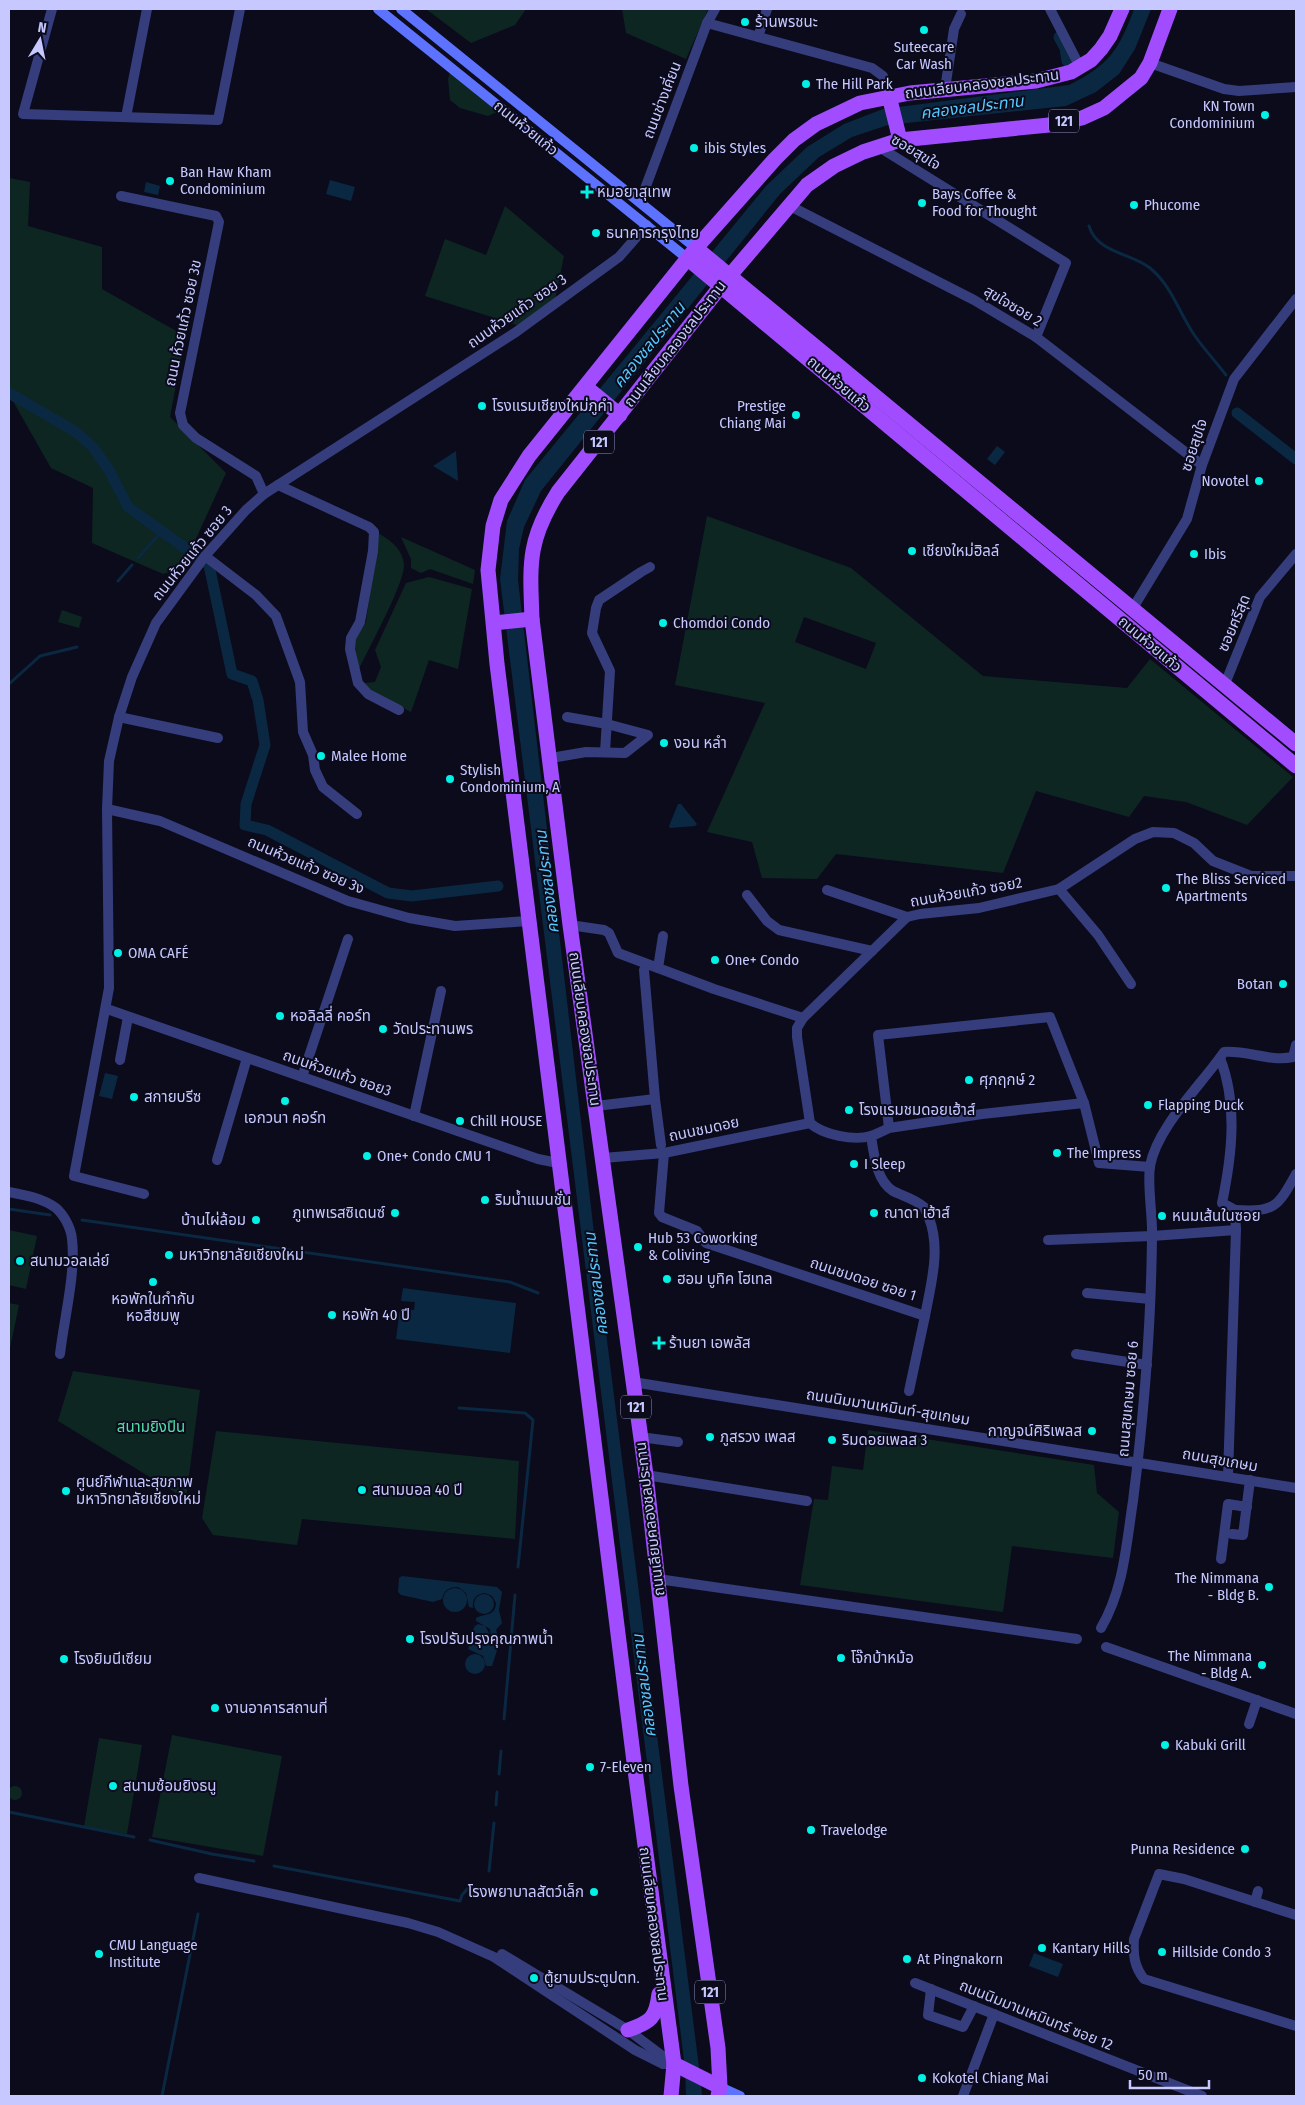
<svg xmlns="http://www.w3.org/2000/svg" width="1305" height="2105" font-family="'Fira Sans Condensed','Noto Sans Thai',sans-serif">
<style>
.green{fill:#0e2622;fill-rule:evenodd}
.water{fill:#0a2841}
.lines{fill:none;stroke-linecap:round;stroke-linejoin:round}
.stream{stroke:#0a2841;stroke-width:3}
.canal{stroke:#0a2841;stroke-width:11}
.street{stroke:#353d7c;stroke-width:10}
.secondary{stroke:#5d72ff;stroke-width:10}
.primary{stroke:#a14dff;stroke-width:15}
.poi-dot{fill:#00f1e5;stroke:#0b0b1c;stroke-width:2}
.labels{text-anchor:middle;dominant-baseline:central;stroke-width:4;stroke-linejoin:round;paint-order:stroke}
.shield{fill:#0b0b1c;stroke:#8e8fbb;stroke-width:1}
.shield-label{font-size:14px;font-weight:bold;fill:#c6c8ff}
.poi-label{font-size:15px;fill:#c6c8ff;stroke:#0b0b1c;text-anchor:start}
.street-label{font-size:15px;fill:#c6c8ff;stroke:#0b0b1c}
.park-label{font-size:15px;fill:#51e0a7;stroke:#0b0b1c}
.water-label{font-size:16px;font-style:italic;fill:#54caff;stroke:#0b0b1c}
</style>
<rect width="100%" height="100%" fill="#0b0b1c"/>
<g class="green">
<polygon points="426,9 526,9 515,25 471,43"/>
<polygon points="622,9 708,9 686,59 626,33"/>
<polygon points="450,72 499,111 488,116 460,108 450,100 448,79"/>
<polygon points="9,178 30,182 28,226 102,247 102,289 185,336 170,417 226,473 183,567 163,574 92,543 93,488 51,468 9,394"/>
<polygon points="505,206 564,256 555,300 517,325 425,296 445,239 486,255"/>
<path d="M707 516 851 568 983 676 1127 688 1150 659 1293 777 1247 825 1186 802 1144 796 1129 817 1036 791 1003 873 836 854 817 879 762 878 752 842 707 832 765 703 675 685ZM804 617 876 643 866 669 795 642Z"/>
<path d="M378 533C390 540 403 549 404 565 404 585 369 647 359 669L354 641 366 622Z"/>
<polygon points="401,537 475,570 473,584 430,569 421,573 411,568 411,559"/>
<polygon points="429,577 472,589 458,669 429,660 411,712 370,691 364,683 375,682 381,667 375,650 406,583"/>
<polygon points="62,610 82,617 79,628 58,622"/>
<polygon points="9,1230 37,1236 26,1289 9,1285"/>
<polygon points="9,1303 19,1305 10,1348 9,1347"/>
<polygon points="73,1371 200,1390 186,1499 58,1421"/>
<polygon points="868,1430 1094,1465 1097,1493 1119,1512 1113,1558 1012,1546 1003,1612 800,1585 814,1499 828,1500 832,1466 863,1470"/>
<polygon points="216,1431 519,1461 515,1539 302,1519 297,1545 213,1535 202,1518"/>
<polygon points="172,1735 282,1756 263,1856 152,1837"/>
<polygon points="99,1738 142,1745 127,1834 84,1827"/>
<circle cx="15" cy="1793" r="7"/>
</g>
<g class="water">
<path d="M1134 9H1151L1135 49 1119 74 1096 92 1066 106 888 125 852 137 819 157 780 194 541 491 524 527 519 549 518 580 601 1293 701 2083 702 2096H686L685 2068 500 579 507 521 525 480 766 186 807 147 844 124 883 109 1069 85C1109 65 1119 50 1134 9Z"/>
<polygon points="330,180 355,187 351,201 326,194"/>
<polygon points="146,182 160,186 158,195 144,192"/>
<polygon points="997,446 1005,452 995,465 987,459"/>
<polygon points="456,451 458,481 433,466"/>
<polygon points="678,804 681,804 697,824 695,826 670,828 669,826"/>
<polygon points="105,1073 118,1076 112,1099 99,1096"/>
<polygon points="403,1288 516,1303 510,1353 396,1339 400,1309 414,1310 415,1302 401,1301"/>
<path d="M402 1576 497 1587 502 1592 499 1610 502 1623 496 1630 498 1636 501 1638 492 1666H486L483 1656 468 1649 469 1646 478 1643 470 1636 475 1626 478 1624 485 1626 489 1633 486 1641 480 1644H484L491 1638 490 1629 476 1621V1618C485 1613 495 1617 496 1603L492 1596 485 1593C476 1594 472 1599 473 1608L469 1607 466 1593 458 1587C449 1587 444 1590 442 1599L433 1602 401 1595 398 1592 399 1578Z"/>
<circle cx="455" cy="1600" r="12"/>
<circle cx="484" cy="1604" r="10"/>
<circle cx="475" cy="1664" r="10"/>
<polygon points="1034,1953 1063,1964 1058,1977 1029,1966"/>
</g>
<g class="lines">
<g class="stream">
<path d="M1089 226C1097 253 1131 253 1150 268 1172 286 1179 313 1195 336 1204 349 1216 362 1226 375"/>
<polyline points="138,558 161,532"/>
<polyline points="118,581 132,565"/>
<polyline points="9,684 40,656 77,647"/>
<polyline points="9,1209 50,1215"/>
<polyline points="82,1220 510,1282 538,1293"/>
<polyline points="459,1408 525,1413 533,1420 518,1567"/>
<polyline points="504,1719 515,1595"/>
<polyline points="499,1774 501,1751"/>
<polyline points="496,1805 497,1792"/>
<polyline points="9,1812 134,1837"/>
<polyline points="150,1840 212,1854 254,1861"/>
<polyline points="274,1866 460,1901 462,1895 471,1885"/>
<polyline points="489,1871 494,1823"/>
<polyline points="162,2096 198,1914"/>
</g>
<g class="canal">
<polyline points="1059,37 1065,48 1067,61"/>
<polyline points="9,393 76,432 93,447 109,470 128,507 209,565 232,674 252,681 258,700 265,745 246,804 245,825 267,830 388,893 412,896 498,886"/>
<polyline points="1237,413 1296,459"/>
</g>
<g class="street">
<polyline points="52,9 23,114 218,120 240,9"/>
<polyline points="1050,9 1080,67"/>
<polyline points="707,23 872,68 883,76 889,96"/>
<polyline points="758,37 767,9"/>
<polyline points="1150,63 1224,89 1239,91 1296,87"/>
<polyline points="945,89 954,29 961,14"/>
<polyline points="126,117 147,9"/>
<polyline points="879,147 1066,263 1036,337"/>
<polyline points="121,196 216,216 219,222 180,413 183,425 196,438 256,476 264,494"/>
<polyline points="640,202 707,23 715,9"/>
<polyline points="788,205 974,300 1036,337 1202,465"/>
<polyline points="278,485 369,527 374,532 373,551 360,622 351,638 350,649 358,683 368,694 399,710"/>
<polyline points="205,556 256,595 276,616 300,682 303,732 313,755 315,770 323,787 357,814"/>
<polyline points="1133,608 1187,519 1202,465 1234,379 1296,299"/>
<polyline points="1225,684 1260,597 1296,554"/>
<polyline points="119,717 218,738"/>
<polyline points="605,752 610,671 592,633 596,608 599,600 641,572 650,567"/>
<polyline points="551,758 586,752 625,753 648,735 607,724 567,717"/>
<polyline points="107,809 160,821 348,901 409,918 455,926 528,921"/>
<polyline points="1059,889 1098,935 1131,984"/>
<polyline points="827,890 907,917"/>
<polyline points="747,895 767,921 779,930 872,951"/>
<polyline points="570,925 604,930 609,933 618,953 714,989 803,1018"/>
<polyline points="658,968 663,936"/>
<polyline points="644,970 655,1099 661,1145"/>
<polyline points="107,1009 538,1159 558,1163"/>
<path d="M1220 1058C1238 1104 1232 1155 1222 1203L1235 1210 1236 1230 1228 1476"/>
<polyline points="120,1060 128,1017"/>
<polyline points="302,1077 348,939"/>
<polyline points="1084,1103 1099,1163 1150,1167"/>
<polyline points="596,1106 655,1099"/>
<polyline points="414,1116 441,991"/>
<path d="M889 1128 982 1114 1084 1103 1050 1017 878 1035 889 1128C883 1131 877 1134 871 1136 854 1141 823 1135 810 1123L797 1037V1028L803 1018 907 917 920 914 979 908 1059 889 1135 839 1153 832 1174 833 1194 843 1213 861 1251 876H1296"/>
<path d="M664 1153 659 1213 662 1217 697 1231 706 1243 925 1316C931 1284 941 1249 929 1218 927 1214 926 1210 924 1207 915 1199 903 1196 893 1191 876 1180 874 1154 871 1136"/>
<polyline points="603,1158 664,1153 810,1123"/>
<polyline points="217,1160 247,1058"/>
<path d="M9 1192C25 1195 42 1198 56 1208 64 1215 71 1228 72 1239 76 1273 64 1319 60 1354"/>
<polyline points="144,1194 74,1176 109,988 107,809 109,761 119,717 132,677 156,623 205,556 246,510 264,494 516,332 619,257 647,225"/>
<path d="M1235 1210C1275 1212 1277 1208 1296 1174"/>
<polyline points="1048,1240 1152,1236 1236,1230"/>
<polyline points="1087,1293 1150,1299"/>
<polyline points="1076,1354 1147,1365"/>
<polyline points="633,1382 1296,1488"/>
<polyline points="909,1391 925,1316"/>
<polyline points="640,1437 678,1442"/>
<polyline points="646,1475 807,1501"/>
<polyline points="1232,1534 1243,1535 1250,1480"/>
<polyline points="1221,1559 1228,1504 1247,1507"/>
<polyline points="658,1579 1077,1639"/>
<path d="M1101 1628C1124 1588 1126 1546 1133 1501 1144 1414 1151 1326 1152 1238 1153 1216 1147 1186 1150 1166 1157 1127 1202 1084 1224 1052 1247 1050 1270 1062 1293 1057L1296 1045"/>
<polyline points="1106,1647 1296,1714"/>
<polyline points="1249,1724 1257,1700"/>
<polyline points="199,1878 408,1923 438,1932 494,1957 635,2050 663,2064 674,2064"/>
<polyline points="1255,1902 1258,1891"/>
<path d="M1296 1915 1184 1879 1159 1874 1134 1939C1133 1955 1134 1966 1144 1979L1296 2026"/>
<polyline points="502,1954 628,2030 673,2064"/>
<polyline points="915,1983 1202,2096"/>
<polyline points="931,1989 928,2015 963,2027 974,2006"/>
<polyline points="963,2096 994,2014"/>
</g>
<g class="secondary">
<polyline points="378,9 688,259"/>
<polyline points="401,9 696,248"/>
<polyline points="720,2087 740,2096"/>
</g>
<g class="primary">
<polyline points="889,96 900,140"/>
<polyline points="696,248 1296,744"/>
<polyline points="688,259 1296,766"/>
<polyline points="586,387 620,415"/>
<polyline points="494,623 532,619"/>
<path d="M628 2030C651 2022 656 2018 659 1994"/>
<polyline points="674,2064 720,2087"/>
<polyline points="671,2096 674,2064 635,1770 497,664 488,570 493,526 501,500 529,456 696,248 775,159 794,140 816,124 860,103 910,93 1036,81 1071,72 1091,60 1101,49 1110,36 1122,9"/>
<path d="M718 2096 720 2087 718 2048 681 1786 646 1475 570 925 532 619C530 564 527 541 558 492L721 286 807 185 834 166 863 152 900 140 1049 125 1082 118 1104 108 1141 78 1150 63 1170 9"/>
</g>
</g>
<g class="poi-dot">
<circle cx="745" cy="22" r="5"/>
<circle cx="924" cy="30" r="5"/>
<circle cx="806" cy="84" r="5"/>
<circle cx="1265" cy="115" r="5"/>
<circle cx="694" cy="148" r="5"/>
<circle cx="170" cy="181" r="5"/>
<path d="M584.5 184.5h5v5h5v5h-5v5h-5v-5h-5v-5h5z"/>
<circle cx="922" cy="203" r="5"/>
<circle cx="1134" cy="205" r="5"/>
<circle cx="596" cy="233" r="5"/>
<circle cx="482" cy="406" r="5"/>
<circle cx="796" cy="415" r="5"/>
<circle cx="1259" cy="481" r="5"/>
<circle cx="912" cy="551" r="5"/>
<circle cx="1194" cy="554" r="5"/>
<circle cx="663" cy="623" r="5"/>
<circle cx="664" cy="743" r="5"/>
<circle cx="321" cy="756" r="5"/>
<circle cx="450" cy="779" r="5"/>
<circle cx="1166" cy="888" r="5"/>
<circle cx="118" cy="953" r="5"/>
<circle cx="715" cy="960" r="5"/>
<circle cx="1283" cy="984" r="5"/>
<circle cx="280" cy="1016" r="5"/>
<circle cx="383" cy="1029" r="5"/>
<circle cx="969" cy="1080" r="5"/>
<circle cx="134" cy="1097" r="5"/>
<circle cx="285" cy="1101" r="5"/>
<circle cx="1148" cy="1105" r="5"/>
<circle cx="849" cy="1110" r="5"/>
<circle cx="460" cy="1121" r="5"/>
<circle cx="1057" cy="1153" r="5"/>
<circle cx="367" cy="1156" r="5"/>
<circle cx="854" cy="1164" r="5"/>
<circle cx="485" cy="1200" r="5"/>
<circle cx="395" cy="1213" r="5"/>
<circle cx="874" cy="1213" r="5"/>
<circle cx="1162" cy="1216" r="5"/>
<circle cx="256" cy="1220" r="5"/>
<circle cx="638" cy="1247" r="5"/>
<circle cx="169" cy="1255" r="5"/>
<circle cx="20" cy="1261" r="5"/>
<circle cx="667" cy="1279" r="5"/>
<circle cx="153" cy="1282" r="5"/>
<circle cx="332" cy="1315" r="5"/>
<path d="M656.5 1335.5h5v5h5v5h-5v5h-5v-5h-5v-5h5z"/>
<circle cx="1092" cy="1431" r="5"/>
<circle cx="710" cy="1437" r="5"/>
<circle cx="832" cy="1440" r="5"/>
<circle cx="362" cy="1490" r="5"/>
<circle cx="66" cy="1491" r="5"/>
<circle cx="1269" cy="1587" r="5"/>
<circle cx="410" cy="1639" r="5"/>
<circle cx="841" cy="1658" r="5"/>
<circle cx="64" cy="1659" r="5"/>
<circle cx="1262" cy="1665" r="5"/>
<circle cx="215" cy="1708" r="5"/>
<circle cx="1165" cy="1745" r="5"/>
<circle cx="590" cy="1767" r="5"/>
<circle cx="113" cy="1786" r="5"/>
<circle cx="811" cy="1830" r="5"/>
<circle cx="1245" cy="1849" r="5"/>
<circle cx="594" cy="1892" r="5"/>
<circle cx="1042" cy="1948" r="5"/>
<circle cx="1162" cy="1952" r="5"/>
<circle cx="99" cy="1954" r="5"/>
<circle cx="907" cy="1959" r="5"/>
<circle cx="534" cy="1978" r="5"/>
<circle cx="922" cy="2078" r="5"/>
</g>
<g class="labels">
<g class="shield">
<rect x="1049" y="109.5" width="30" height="23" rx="4"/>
<rect x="584" y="430.5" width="30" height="23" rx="4"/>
<rect x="621" y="1395.5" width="30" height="23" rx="4"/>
<rect x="695" y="1980.5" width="30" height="23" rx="4"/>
</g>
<g class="shield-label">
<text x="1064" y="121">121</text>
<text x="599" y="442">121</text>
<text x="636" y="1407">121</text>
<text x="710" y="1992">121</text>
</g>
<g class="poi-label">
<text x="755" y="22">ร้านพรชนะ</text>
<text x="924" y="47" text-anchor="middle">Suteecare<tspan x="924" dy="17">Car Wash</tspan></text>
<text x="816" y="84">The Hill Park</text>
<text x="1255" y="106" text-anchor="end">KN Town<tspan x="1255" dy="17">Condominium</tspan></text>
<text x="704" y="148">ibis Styles</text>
<text x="180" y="172">Ban Haw Kham<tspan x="180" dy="17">Condominium</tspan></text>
<text x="597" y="192">หมอยาสุเทพ</text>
<text x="932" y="194">Bays Coffee &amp;<tspan x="932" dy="17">Food for Thought</tspan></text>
<text x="1144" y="205">Phucome</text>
<text x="606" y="233">ธนาคารกรุงไทย</text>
<text x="492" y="406">โรงแรมเชียงใหม่ภูคำ</text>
<text x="786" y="406" text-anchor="end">Prestige<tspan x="786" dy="17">Chiang Mai</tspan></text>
<text x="1249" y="481" text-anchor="end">Novotel</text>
<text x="922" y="551">เชียงใหม่ฮิลล์</text>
<text x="1204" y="554">Ibis</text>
<text x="673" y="623">Chomdoi Condo</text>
<text x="674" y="743">งอน หลำ</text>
<text x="331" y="756">Malee Home</text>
<text x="460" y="770">Stylish<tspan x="460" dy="17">Condominium, A</tspan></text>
<text x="1176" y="879">The Bliss Serviced<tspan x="1176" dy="17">Apartments</tspan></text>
<text x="128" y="953">OMA CAFÉ</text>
<text x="725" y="960">One+ Condo</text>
<text x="1273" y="984" text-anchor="end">Botan</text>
<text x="290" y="1016">หอลิลลี่ คอร์ท</text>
<text x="393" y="1029">วัดประทานพร</text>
<text x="979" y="1080">ศุภฤกษ์ 2</text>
<text x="144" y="1097">สกายบรีซ</text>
<text x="1158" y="1105">Flapping Duck</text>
<text x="859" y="1110">โรงแรมชมดอยเฮ้าส์</text>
<text x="285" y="1118" text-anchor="middle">เอกวนา คอร์ท</text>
<text x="470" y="1121">Chill HOUSE</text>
<text x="1067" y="1153">The Impress</text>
<text x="377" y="1156">One+ Condo CMU 1</text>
<text x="864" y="1164">I Sleep</text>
<text x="495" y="1200">ริมน้ำแมนชั่น</text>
<text x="385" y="1213" text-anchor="end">ภูเทพเรสซิเดนซ์</text>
<text x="884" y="1213">ณาดา เฮ้าส์</text>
<text x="1172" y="1216">หนมเส้นในซอย</text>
<text x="246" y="1220" text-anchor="end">บ้านไผ่ล้อม</text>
<text x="648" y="1238">Hub 53 Coworking<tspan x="648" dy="17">&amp; Coliving</tspan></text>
<text x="179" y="1255">มหาวิทยาลัยเชียงใหม่</text>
<text x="30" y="1261">สนามวอลเล่ย์</text>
<text x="677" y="1279">ฮอม บูทิค โฮเทล</text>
<text x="153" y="1299" text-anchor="middle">หอพักในกำกับ<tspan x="153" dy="17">หอสีชมพู</tspan></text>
<text x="342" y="1315">หอพัก 40 ปี</text>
<text x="669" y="1343">ร้านยา เอพลัส</text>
<text x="1082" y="1431" text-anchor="end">กาญจน์ศิริเพลส</text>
<text x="720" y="1437">ภูสรวง เพลส</text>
<text x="842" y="1440">ริมดอยเพลส 3</text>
<text x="76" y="1482">ศูนย์กีฬาและสุขภาพ<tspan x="76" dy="17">มหาวิทยาลัยเชียงใหม่</tspan></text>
<text x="372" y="1490">สนามบอล 40 ปี</text>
<text x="1259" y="1578" text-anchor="end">The Nimmana<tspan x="1259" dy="17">- Bldg B.</tspan></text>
<text x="420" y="1639">โรงปรับปรุงคุณภาพน้ำ</text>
<text x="1252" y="1656" text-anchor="end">The Nimmana<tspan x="1252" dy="17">- Bldg A.</tspan></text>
<text x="851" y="1658">โจ๊กบ้าหม้อ</text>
<text x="74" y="1659">โรงยิมนีเซียม</text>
<text x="225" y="1708">งานอาคารสถานที่</text>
<text x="1175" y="1745">Kabuki Grill</text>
<text x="600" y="1767">7-Eleven</text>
<text x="123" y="1786">สนามซ้อมยิงธนู</text>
<text x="821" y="1830">Travelodge</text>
<text x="1235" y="1849" text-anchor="end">Punna Residence</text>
<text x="584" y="1892" text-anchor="end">โรงพยาบาลสัตว์เล็ก</text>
<text x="109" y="1945">CMU Language<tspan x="109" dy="17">Institute</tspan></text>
<text x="1052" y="1948">Kantary Hills</text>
<text x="1172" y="1952">Hillside Condo 3</text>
<text x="917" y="1959">At Pingnakorn</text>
<text x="544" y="1978">ตู้ยามประตูปตท.</text>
<text x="932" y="2078">Kokotel Chiang Mai</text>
</g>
<g class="street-label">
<text transform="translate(982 84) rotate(-7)">ถนนเลียบคลองชลประทาน</text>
<text transform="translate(662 100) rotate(-69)">ถนนช่างเคี่ยน</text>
<text transform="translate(526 128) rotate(39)">ถนนห้วยแก้ว</text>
<text transform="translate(916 152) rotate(31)">ซอยสุขใจ</text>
<text transform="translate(1013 306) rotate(31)">สุขใจซอย 2</text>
<text transform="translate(517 311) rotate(-35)">ถนนห้วยแก้ว ซอย 3</text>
<text transform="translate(183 323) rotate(-78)">ถนน ห้วยแก้ว ซอย 3ข</text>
<text transform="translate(675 344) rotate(-52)">ถนนเลียบคลองชลประทาน</text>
<text transform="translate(839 384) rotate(40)">ถนนห้วยแก้ว</text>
<text transform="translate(1194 445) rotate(-72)">ซอยสุขใจ</text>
<text transform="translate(192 553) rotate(-51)">ถนนห้วยแก้ว ซอย 3</text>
<text transform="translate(1234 623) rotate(-67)">ซอยศรีสุด</text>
<text transform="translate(1150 644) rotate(40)">ถนนห้วยแก้ว</text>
<text transform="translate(306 865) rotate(23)">ถนนห้วยแก้ว ซอย 3ง</text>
<text transform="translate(966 892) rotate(-10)">ถนนห้วยแก้ว ซอย2</text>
<text transform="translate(585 1029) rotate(82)">ถนนเลียบคลองชลประทาน</text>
<text transform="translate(337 1073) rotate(19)">ถนนห้วยแก้ว ซอย3</text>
<text transform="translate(704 1129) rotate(-12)">ถนนชมดอย</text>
<text transform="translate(863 1279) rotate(18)">ถนนชมดอย ซอย 1</text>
<text transform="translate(1128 1399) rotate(-85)">ถนนสุขเกษม ซอย 6</text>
<text transform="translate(888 1407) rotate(9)">ถนนนิมมานเหมินท์-สุขเกษม</text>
<text transform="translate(1220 1460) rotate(10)">ถนนสุขเกษม</text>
<text transform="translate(650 1519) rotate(-97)">ถนนเลียบคลองชลประทาน</text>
<text transform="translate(654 1924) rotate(83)">ถนนเลียบคลองชลประทาน</text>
<text transform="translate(1036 2015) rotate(22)">ถนนนิมมานเหมินทร์ ซอย 12</text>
</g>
<g class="park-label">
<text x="151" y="1427">สนามยิงปืน</text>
</g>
<g class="water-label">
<text transform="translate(972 107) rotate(-7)">คลองชลประทาน</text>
<text transform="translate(649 345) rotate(-51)">คลองชลประทาน</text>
<text transform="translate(547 882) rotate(-97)">คลองชลประทาน</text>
<text transform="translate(596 1284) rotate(-97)">คลองชลประทาน</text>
<text transform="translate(644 1686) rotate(-97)">คลองชลประทาน</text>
</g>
</g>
<rect width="1305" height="2105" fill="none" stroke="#c6c8ff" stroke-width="20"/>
<g transform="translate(40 40) rotate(10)" stroke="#0b0b1c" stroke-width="4" paint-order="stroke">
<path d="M0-4L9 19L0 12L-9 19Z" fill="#c6c8ff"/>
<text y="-8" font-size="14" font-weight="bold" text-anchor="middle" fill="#c6c8ff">N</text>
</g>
<path d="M1130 2080v8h79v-8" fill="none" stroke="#c6c8ff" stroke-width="2.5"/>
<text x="1138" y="2080" font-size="15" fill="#c6c8ff" stroke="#0b0b1c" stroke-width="4" paint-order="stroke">50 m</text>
</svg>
